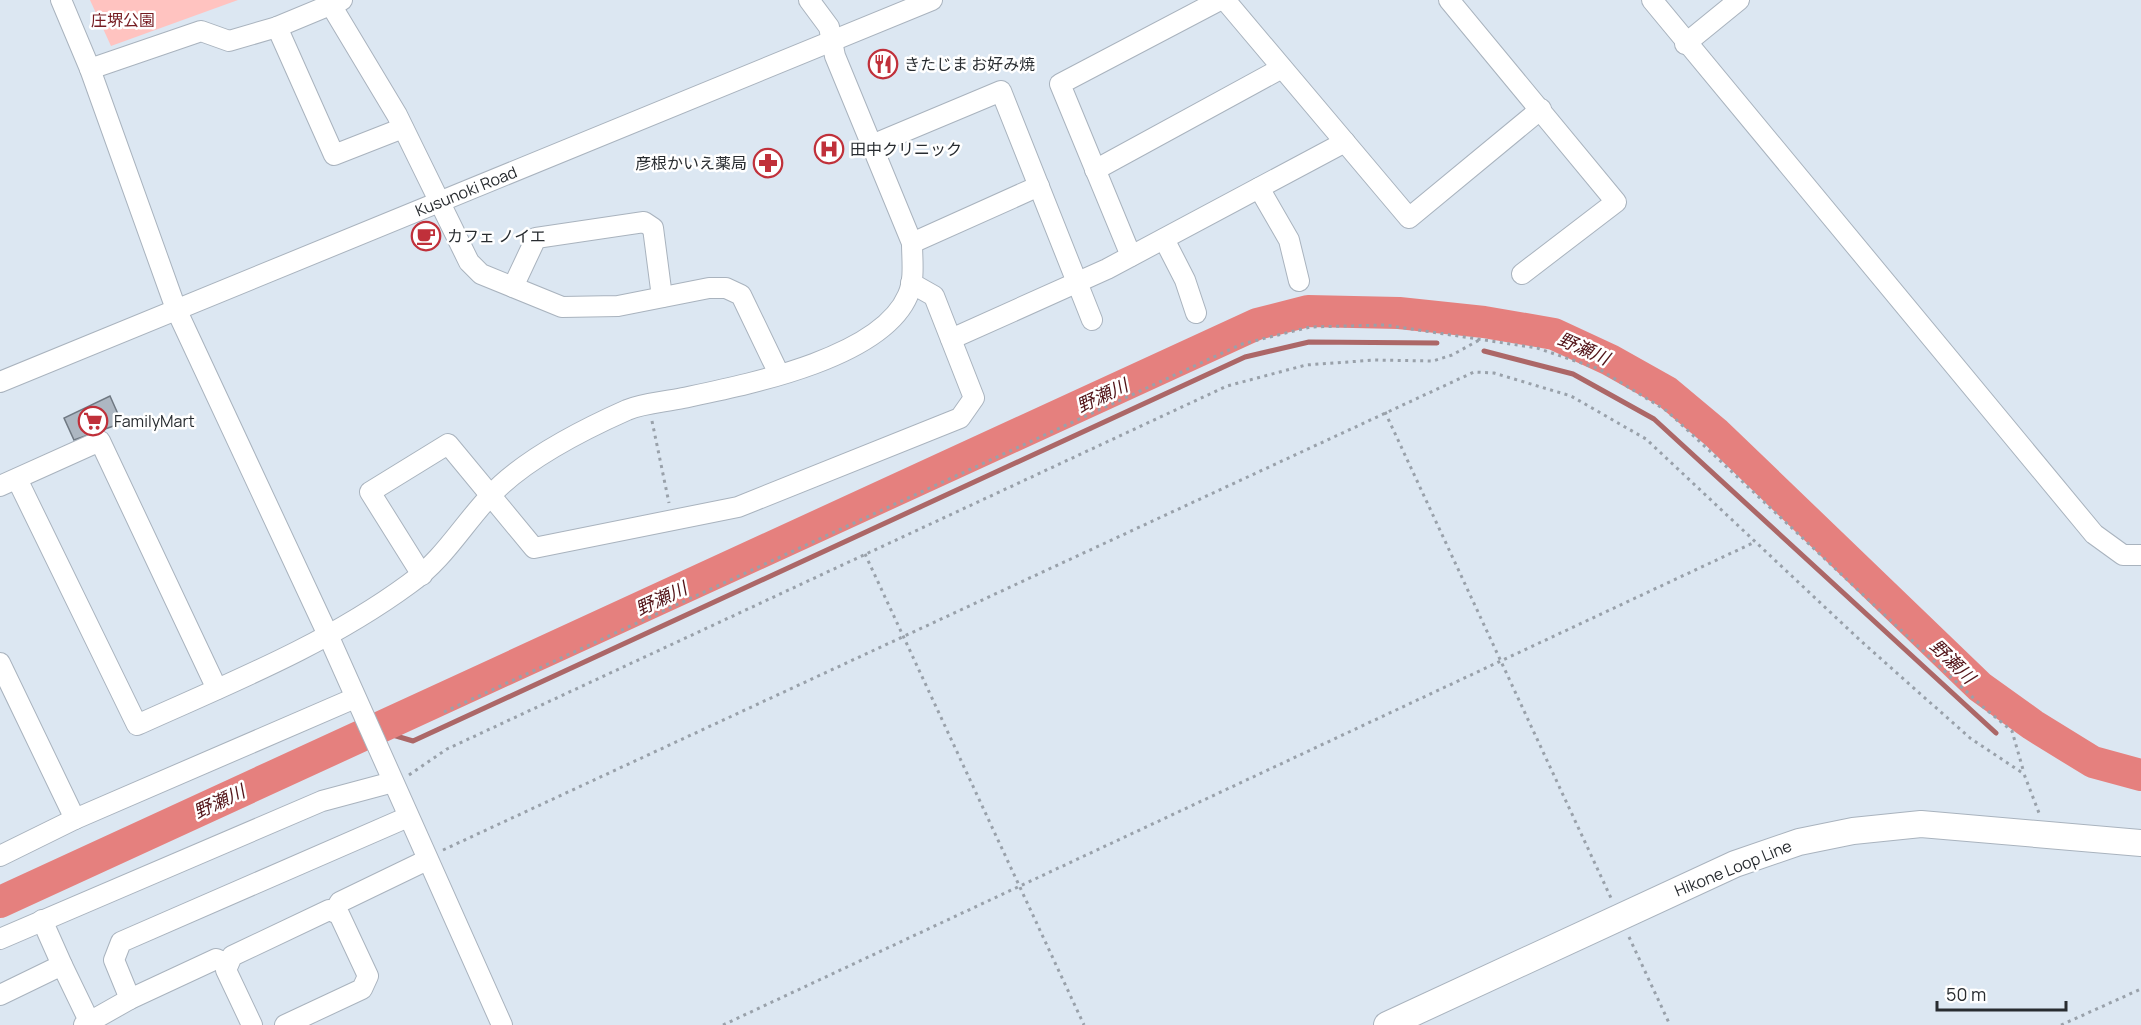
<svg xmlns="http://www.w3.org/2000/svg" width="2141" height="1025" font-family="Manrope,'Noto Sans JP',sans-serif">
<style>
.green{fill:#ffc3c0}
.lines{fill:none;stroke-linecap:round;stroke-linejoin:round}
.stream{stroke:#ac6767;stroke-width:5}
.river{stroke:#e5807e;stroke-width:32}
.building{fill:#adb7c2;stroke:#6f7882;stroke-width:1.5}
.minor-casing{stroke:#a9b3be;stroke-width:22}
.major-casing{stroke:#a9b3be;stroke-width:28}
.path{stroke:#99a1aa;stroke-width:3;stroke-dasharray:3 4.5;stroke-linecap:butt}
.minor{stroke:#fff;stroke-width:20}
.major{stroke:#fff;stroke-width:26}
.labels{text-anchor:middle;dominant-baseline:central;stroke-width:5;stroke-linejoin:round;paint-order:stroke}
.park-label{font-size:16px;fill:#751b21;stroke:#fff}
.poi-label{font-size:16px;fill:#282c30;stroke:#fff;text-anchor:start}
.street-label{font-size:16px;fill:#282c30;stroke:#fff}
.water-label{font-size:18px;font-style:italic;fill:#511216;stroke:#fff}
</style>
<rect width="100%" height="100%" fill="#dce7f2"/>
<polygon class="green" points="90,0 238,0 111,46"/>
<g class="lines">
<g class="stream">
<polyline points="1484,351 1573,374 1654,419 1996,733"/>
<polyline points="376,730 413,741 1245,357 1309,342 1437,343"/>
</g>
<polyline class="river" points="0,902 1257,324 1308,311 1399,313 1484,322 1554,334 1610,360 1667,392 1716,433 1980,687 2033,725 2093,762 2141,775"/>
</g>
<polygon class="building" points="110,396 122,423 74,440 64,418"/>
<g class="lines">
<g class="minor-casing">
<g id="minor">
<polyline points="61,0 90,69 176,309 328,635 502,1025"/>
<polyline points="1225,0 1409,218 1541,109"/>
<polyline points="1449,0 1616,202 1522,274"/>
<polyline points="1652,0 2094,534 2123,555 2141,555"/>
<polyline points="331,5 397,115 469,262 481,274 562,307 618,306 709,288 726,288 741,295 779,374"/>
<polyline points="277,27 334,155 403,128"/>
<polyline points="1685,44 1739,0"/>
<polyline points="90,69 201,31 229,41 277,27 342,0"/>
<polyline points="872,145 1001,91 1092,320"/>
<polyline points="1095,170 1282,68"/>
<polyline points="1259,188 1289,240 1299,281"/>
<polyline points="1164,239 1185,280 1196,313"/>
<polyline points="912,243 1039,186"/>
<polyline points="1131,256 1060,84 1220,0"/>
<polyline points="513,287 536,238 644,222 653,228 662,297"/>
<polyline points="951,339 1107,269 1345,142"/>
<polyline points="0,382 932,0"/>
<path d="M17 479 137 725C230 683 326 645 409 584 443 560 462 526 490 496 524 459 582 430 627 410 644 403 665 402 683 398 745 385 881 359 908 295 915 279 912 260 912 243L835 56 829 27 809 0"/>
<polyline points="0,486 100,441 217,689"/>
<polyline points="422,575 370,492 448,444 534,548 738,507 960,418 974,398 934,296 911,283"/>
<polyline points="0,663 75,819 355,698"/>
<polyline points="0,856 75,819"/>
<polyline points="334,912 340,902 427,860"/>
<polyline points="42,920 62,965"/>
<polyline points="0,939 322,801 393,782"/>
<polyline points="0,995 62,965 91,1025"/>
<polyline points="130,999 114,960 121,942 408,817"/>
<polyline points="84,1025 130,999 216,959 228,964"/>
<polyline points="252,1025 226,970 232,956 329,910 339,914 368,976 362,989 285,1025"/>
</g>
</g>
<g class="major-casing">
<polyline id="major" points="1387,1025 1735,864 1799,842 1853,831 1921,824 2141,843"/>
</g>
<g class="path">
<polyline points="1385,412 1611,898"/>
<polyline points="652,421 669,503"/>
<polyline points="865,554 1084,1025"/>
<polyline points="444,712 1242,344 1310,327 1385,325 1537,348 1599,369 1667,411 1982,706 2012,731 2024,773"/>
<polyline points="409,775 447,749 1227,386 1306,365 1375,360 1433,361 1452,355 1481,339"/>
<polyline points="443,850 1474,372 1494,373 1571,396 1646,439 1862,642 1970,738 2024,774 2039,813"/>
<polyline points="1629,937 1670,1025"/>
<polyline points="723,1025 1755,542"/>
<polyline points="2061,1025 2141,989"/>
</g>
<use href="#minor" class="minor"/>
<use href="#major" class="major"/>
</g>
<defs>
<g id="restaurant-ring" transform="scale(1.5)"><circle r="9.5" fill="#fff" stroke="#c0303a" stroke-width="1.5"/><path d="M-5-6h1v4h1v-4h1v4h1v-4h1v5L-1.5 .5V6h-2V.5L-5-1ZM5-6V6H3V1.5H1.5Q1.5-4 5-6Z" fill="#c0303a"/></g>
<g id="hospital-ring" transform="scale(1.5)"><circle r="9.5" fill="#fff" stroke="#c0303a" stroke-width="1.5"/><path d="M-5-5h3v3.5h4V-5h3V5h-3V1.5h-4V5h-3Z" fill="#c0303a"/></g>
<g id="pharmacy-ring" transform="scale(1.5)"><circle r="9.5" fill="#fff" stroke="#c0303a" stroke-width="1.5"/><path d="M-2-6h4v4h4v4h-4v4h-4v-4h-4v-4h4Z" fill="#c0303a"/></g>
<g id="cafe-ring" transform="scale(1.5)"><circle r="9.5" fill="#fff" stroke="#c0303a" stroke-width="1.5"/><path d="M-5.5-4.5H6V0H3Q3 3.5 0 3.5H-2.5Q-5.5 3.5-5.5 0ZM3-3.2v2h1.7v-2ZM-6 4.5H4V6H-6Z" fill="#c0303a"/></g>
<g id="supermarket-ring" transform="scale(1.5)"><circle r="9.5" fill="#fff" stroke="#c0303a" stroke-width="1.5"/><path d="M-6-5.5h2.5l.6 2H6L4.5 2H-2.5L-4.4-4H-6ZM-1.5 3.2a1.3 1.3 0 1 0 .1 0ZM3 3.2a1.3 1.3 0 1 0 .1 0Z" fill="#c0303a"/></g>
</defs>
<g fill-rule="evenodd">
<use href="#restaurant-ring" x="883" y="64"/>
<use href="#hospital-ring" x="829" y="149"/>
<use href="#pharmacy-ring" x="768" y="163"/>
<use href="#cafe-ring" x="426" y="236"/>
<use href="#supermarket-ring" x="93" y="421"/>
</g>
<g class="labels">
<g class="park-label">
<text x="123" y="20">庄堺公園</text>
</g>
<g class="poi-label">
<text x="904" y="64">きたじま お好み焼</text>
<text x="850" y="149">田中クリニック</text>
<text x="747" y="163" text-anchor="end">彦根かいえ薬局</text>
<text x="447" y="236">カフェ ノイエ</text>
<text x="114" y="421">FamilyMart</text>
</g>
<g class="street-label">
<text transform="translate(466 191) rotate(-22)">Kusunoki Road</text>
<text transform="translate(1733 868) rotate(-22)">Hikone Loop Line</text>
</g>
<g class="water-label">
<text transform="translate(1584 348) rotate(24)">野瀬川</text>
<text transform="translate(1102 395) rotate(-25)">野瀬川</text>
<text transform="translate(661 598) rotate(-25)">野瀬川</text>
<text transform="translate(1953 661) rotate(44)">野瀬川</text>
<text transform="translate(219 801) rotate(-25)">野瀬川</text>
</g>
</g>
<path d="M1937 1001v9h129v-9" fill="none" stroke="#282c30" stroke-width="3"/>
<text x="1946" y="1001" font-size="18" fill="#282c30" stroke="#ffffff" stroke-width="4.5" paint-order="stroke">50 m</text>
</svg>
